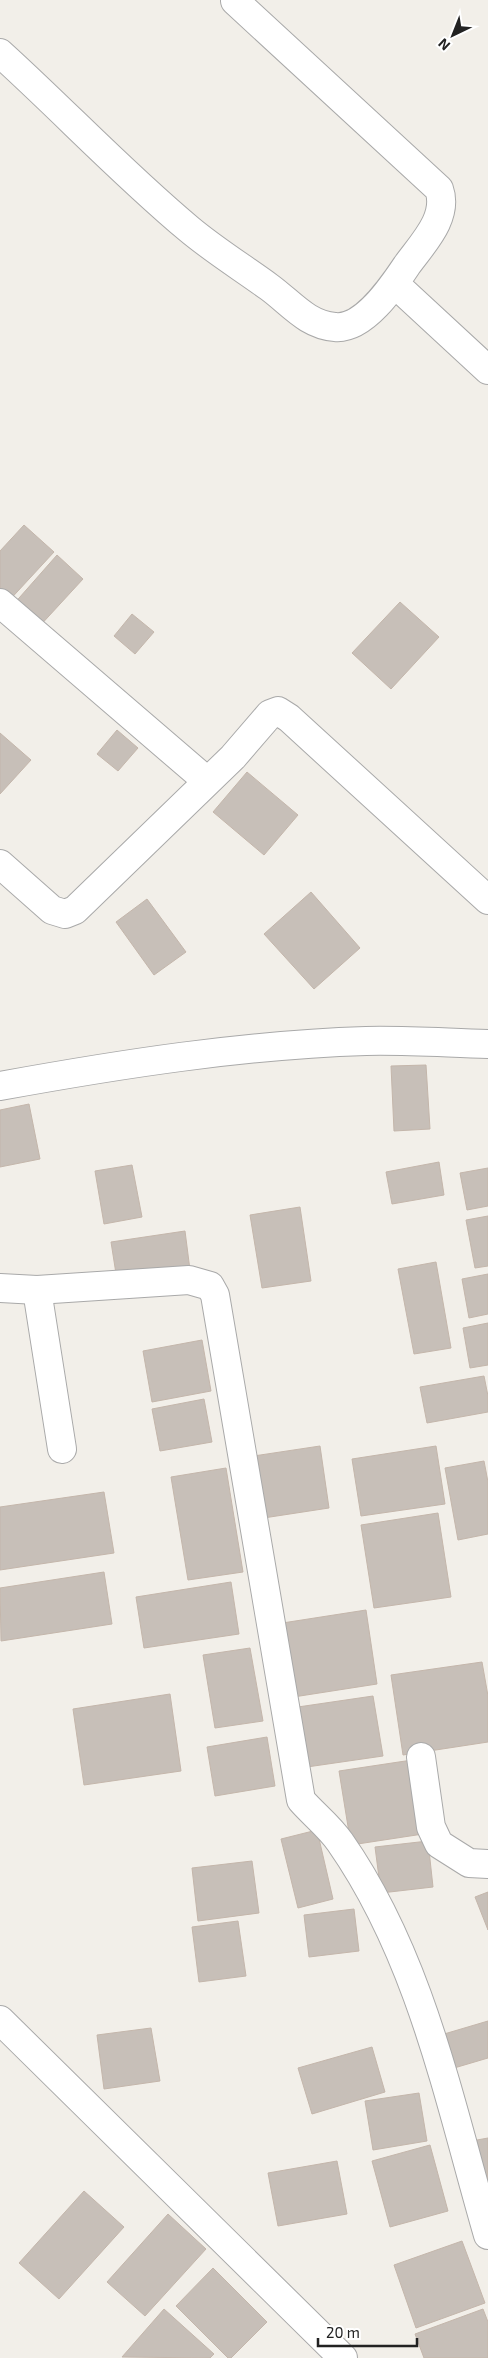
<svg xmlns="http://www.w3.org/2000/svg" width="488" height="2358" font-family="'Exo 2',sans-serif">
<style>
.building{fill:#c7bfb8;stroke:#c4b6ab}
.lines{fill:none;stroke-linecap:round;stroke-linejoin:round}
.minor-casing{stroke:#a9a9a9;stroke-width:30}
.minor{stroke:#fff;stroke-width:28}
</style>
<rect width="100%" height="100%" fill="#f2efe9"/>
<g class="building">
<polygon points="24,525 54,552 5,605 0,600 0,551"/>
<polygon points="57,555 83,579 37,629 12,606"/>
<polygon points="400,602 439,637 391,689 352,653"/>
<polygon points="132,614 154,632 135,654 114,636"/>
<polygon points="117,730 138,748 118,771 97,754"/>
<polygon points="0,733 31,760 0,794"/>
<polygon points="247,772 298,815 264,855 213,812"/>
<polygon points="311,892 360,948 314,989 264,934"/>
<polygon points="147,899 186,952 154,975 116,922"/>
<polygon points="426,1065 430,1129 394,1131 391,1066"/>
<polygon points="29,1104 40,1159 0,1167 0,1110"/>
<polygon points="439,1162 444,1195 392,1204 386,1172"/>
<polygon points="132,1165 142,1217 104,1224 95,1171"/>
<polygon points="488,1168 488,1206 467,1210 460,1173"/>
<polygon points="300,1207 311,1281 262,1288 250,1215"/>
<polygon points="488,1216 488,1266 475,1268 466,1220"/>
<polygon points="185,1231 190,1270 117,1280 111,1242"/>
<polygon points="436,1262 451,1348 414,1354 398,1269"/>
<polygon points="488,1274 488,1314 469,1318 462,1279"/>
<polygon points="488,1323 488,1365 470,1368 463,1328"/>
<polygon points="202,1340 211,1391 152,1402 143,1351"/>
<polygon points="484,1376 488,1396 488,1412 427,1423 420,1387"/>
<polygon points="204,1399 212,1442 160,1451 152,1409"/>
<polygon points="320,1446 329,1508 257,1519 247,1457"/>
<polygon points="436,1446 445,1504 361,1516 352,1459"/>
<polygon points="484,1461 488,1482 488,1534 458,1540 445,1468"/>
<polygon points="226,1468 243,1572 188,1580 171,1477"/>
<polygon points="104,1492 114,1553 0,1570 0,1507"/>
<polygon points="438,1513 451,1597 374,1608 361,1525"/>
<polygon points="104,1572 112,1624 1,1641 0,1588"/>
<polygon points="231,1582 239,1634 144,1648 136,1597"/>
<polygon points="366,1610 377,1684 287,1698 276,1624"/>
<polygon points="250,1648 263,1721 215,1728 203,1655"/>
<polygon points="482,1662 488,1696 488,1742 403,1755 391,1675"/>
<polygon points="170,1694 181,1771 84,1785 73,1709"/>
<polygon points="373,1696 383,1756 300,1768 291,1708"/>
<polygon points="267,1737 275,1786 215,1796 207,1747"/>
<polygon points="412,1760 423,1834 351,1845 339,1771"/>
<polygon points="317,1830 333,1899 298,1908 281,1839"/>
<polygon points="428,1841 433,1887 381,1893 375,1847"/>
<polygon points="252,1861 259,1913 198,1921 192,1868"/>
<polygon points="488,1892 488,1930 475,1897"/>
<polygon points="354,1909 359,1951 309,1957 304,1915"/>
<polygon points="238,1921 246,1976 199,1982 192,1927"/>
<polygon points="488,2021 488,2058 444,2071 434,2037"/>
<polygon points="151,2028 160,2081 104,2089 97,2035"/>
<polygon points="372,2047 385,2092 312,2114 298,2068"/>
<polygon points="419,2093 427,2141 373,2150 365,2101"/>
<polygon points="488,2138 488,2194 485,2195 477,2140"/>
<polygon points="430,2145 448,2211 390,2227 372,2161"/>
<polygon points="337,2161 347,2214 278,2226 268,2173"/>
<polygon points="84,2191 124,2227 59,2299 19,2263"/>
<polygon points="168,2214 206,2249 145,2316 107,2282"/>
<polygon points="462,2241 485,2303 416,2328 394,2265"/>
<polygon points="213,2268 267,2322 231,2358 228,2358 176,2306"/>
<polygon points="164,2309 214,2354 210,2358 122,2357"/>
<polygon points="483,2309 488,2322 488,2358 424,2358 415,2334"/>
</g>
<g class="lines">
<g class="minor-casing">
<g id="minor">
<path d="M0 53C64 111 123 174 189 229 214 250 243 268 269 287 291 303 307 325 335 327 364 330 393 286 407 265 423 243 449 217 439 189L235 1"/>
<polyline points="395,284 488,370"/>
<polyline points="0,603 207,781"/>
<polyline points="0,864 52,910 65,914 75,910 233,757 270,714 278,711 289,718 488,900"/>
<path d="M0 1086C121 1064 243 1045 366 1041 407 1040 448 1043 488 1044"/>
<path d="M0 1288 37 1290 189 1280 210 1286 215 1295 301 1800C313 1814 329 1826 340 1842 421 1958 449 2101 488 2235"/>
<polyline points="37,1290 62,1449"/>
<polyline points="421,1757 431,1827 439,1844 469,1863 488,1864"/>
<polyline points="0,2020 343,2358"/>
</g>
</g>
<use href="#minor" class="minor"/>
</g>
<g transform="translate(453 35) rotate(223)" stroke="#ffffff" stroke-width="4" paint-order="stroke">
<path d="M0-4L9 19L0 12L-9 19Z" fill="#222222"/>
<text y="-8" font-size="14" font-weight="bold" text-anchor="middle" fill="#222222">N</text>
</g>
<path d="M318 2338v8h99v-8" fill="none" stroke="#222222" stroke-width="2.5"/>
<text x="326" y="2338" font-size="15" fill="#222222" stroke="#ffffff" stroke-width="4" paint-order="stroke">20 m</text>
</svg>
